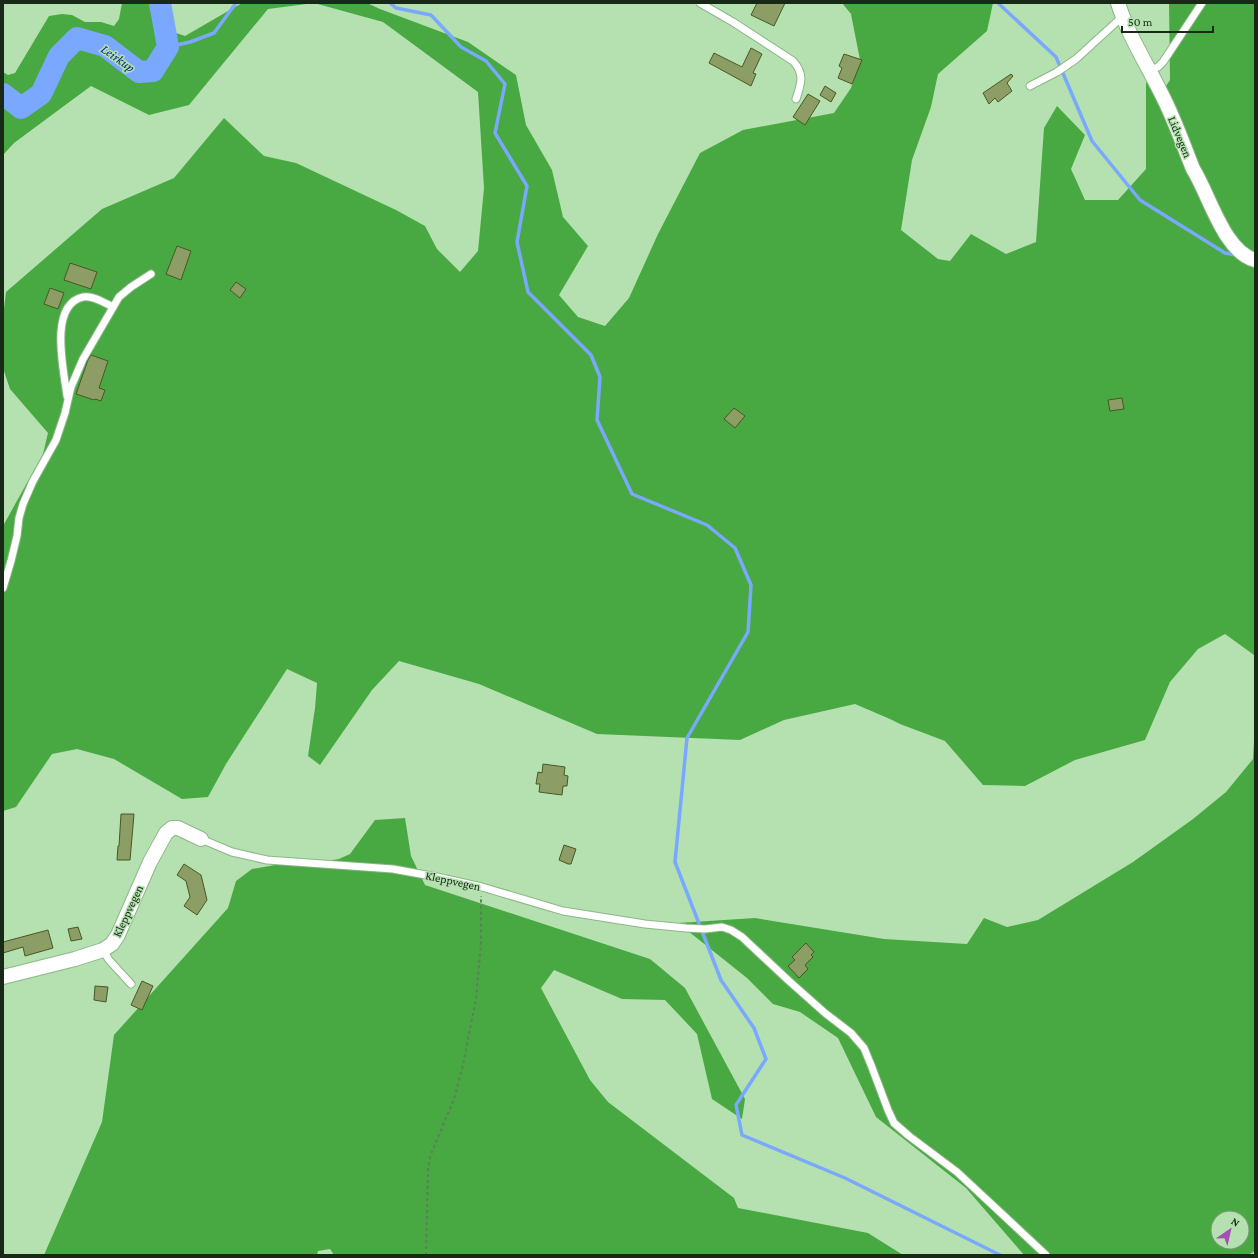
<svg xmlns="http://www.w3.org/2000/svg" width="1258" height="1258" font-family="'Crimson Pro',serif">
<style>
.forest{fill:#48a942;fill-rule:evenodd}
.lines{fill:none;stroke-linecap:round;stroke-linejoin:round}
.stream{stroke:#7aa8fe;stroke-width:3.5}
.river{stroke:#7aa8fe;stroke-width:22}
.building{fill:#8c9d65;stroke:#495821}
.service-casing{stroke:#8cb687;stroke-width:9}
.minor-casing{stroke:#8cb687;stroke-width:16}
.path{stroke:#607e5d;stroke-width:2;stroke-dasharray:3 3;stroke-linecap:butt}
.service{stroke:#fff;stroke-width:7}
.minor{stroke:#fff;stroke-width:14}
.labels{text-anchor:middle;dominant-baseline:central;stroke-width:3;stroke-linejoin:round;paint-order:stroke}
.street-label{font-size:12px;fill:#182917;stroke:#b5e1b0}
.water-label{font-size:13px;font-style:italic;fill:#002884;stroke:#b5e1b0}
</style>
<rect width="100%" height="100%" fill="#b5e1b0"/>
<g class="forest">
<polygon points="122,3 166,3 173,32 185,36 242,3 367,3 380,9 468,42 516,75 526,125 552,170 563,217 588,246 559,295 578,317 605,326 629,298 658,234 700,153 743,130 834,113 851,88 860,60 851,14 842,3 993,3 987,31 938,74 931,107 912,160 901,230 938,259 950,261 971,234 1006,254 1036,242 1044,128 1057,106 1085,135 1071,169 1085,200 1118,200 1146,169 1146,82 1160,95 1170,80 1169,3 1255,3 1255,667 1254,655 1225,634 1198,649 1170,682 1145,740 1075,760 1025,786 983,785 945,741 900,724 890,719 855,704 784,720 740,740 597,734 479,684 399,661 372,690 320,765 308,756 315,708 317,683 287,669 226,764 208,797 182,799 114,759 77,749 52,754 16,807 3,811 3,526 43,454 48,433 10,389 3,368 3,317 6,292 102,209 174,178 224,118 264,156 296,163 396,210 425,226 437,249 460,272 478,251 484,188 478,92 383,22 314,3 268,9 189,105 149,115 91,86 14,143 3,155 3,72 8,75 15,73 49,16 62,14 72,15 85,22 101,22 114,26 119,19"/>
<path d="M1255 723V1251L1248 1255H1024L966 1188 876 1117 838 1038 800 1012 773 1004 747 978 678 923 755 918 884 939 967 944 984 918 1007 927 1038 920 1133 862 1193 819 1226 792 1253 759ZM1218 1218H1242V1242H1218Z"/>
<polygon points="405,818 411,856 425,885 650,959 685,988 745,1099 742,1119 712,1099 697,1034 665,1000 622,999 554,970 541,988 590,1080 608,1102 734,1198 738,1208 868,1233 903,1255 334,1255 330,1249 318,1251 317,1255 44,1255 102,1122 114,1035 228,908 236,881 252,869 292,862 326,861 339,859 350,854 375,820"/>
</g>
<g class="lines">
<g class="stream">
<polyline points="390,3 396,8 431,15 461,47 486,61 505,84 495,133 527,186 517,242 528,292 591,355 600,377 597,420 632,494 707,525 735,548 751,585 748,632 687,738 675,862 721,980 754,1028 766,1059 736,1105 742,1135 845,1178 1000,1255"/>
<polyline points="998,3 1056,57 1092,141 1140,200 1225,253 1236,255"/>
<polyline points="168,47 190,42 214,33 236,3"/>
</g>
<polyline class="river" points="3,94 21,108 41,94 59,56 77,38 105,46 139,72 153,71 168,47 160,3"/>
</g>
<g class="building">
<polygon points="757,3 785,3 774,26 751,15"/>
<polygon points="751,48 762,54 753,73 756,74 751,86 709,63 714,53 742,67"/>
<polygon points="844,54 862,60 852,84 838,78 842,68 839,66"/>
<polygon points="1011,74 1013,76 1007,83 1012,91 998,102 995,98 989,104 983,93"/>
<polygon points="825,86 836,93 831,102 820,95"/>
<polygon points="808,94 820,101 805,125 793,117"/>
<polygon points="177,246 191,251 181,280 166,274"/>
<polygon points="70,263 97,272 91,289 64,280"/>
<polygon points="236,282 246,289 240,298 230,290"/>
<polygon points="50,288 64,293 58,309 44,304"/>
<polygon points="91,355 108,361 99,388 105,390 101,401 95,399 94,400 76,394 88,360"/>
<polygon points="1122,398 1124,409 1110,411 1108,400"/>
<polygon points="734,408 745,416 735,428 724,419"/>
<polygon points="543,764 565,767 564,775 568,776 567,786 563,786 562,795 539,792 540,784 536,784 538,772 542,773"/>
<polygon points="121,814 134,814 130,860 117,860 118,846 119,846"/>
<polygon points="564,845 576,849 571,864 568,864 559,860"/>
<polygon points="184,864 201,875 202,879 207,900 197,915 184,906 190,897 186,881 177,875"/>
<polygon points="78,927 82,939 71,941 68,929"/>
<polygon points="48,930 53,948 25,956 23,947 3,953 3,942"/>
<polygon points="806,943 814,952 811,955 813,957 805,965 808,969 799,978 788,966 795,960 792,957"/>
<polygon points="142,981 153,986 142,1010 131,1005"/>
<polygon points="95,986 108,987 106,1002 94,1000"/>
</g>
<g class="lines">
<g class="service-casing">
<g id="service">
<path d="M700 3 733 22 793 61C805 74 801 84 796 99"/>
<polyline points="1149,70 1158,67 1163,62 1202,3"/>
<polyline points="1030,86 1057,72 1076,59 1122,17"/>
<path d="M67 396C64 371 48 305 83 297 93 295 105 303 113 307"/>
<polyline points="3,588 11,561 17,536 19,518 23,504 33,481 56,440 65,413 71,387 83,359 119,297 131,287 151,274"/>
<polyline points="201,839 232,852 267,860 393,869 437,877 482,887 563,911 645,924 686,928 705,929 722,927 731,930 742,937 789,981 825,1013 851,1033 864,1048 871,1065 888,1110 894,1123 909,1136 957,1172 1046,1255"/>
<polyline points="103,950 109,960 131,984"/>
</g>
</g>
<g class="minor-casing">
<g id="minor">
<path d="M1118 3C1128 35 1147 64 1162 95 1174 118 1183 144 1193 169 1209 194 1224 252 1255 260"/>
<polyline points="3,977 75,959 103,950 112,944 118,935 150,862 166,833 172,828 178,828 201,839"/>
</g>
</g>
<polyline class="path" points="426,1255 428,1168 431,1154 454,1099 463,1065 476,999 481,943 481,896"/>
<use href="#service" class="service"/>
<use href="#minor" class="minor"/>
</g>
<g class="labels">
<g class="street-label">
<text transform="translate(1180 137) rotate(67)">Lidvegen</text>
<text transform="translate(453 881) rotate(12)">Kleppvegen</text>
<text transform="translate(128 911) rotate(-65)">Kleppvegen</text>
</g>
<g class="water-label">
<text transform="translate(118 58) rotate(35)">Leirkup</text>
</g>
</g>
<rect width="1258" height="1258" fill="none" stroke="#182917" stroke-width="8"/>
<g transform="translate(1230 1230) rotate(34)"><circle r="19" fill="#b5e1b0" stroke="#769773"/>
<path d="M0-3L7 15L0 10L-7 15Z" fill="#a84cb6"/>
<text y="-6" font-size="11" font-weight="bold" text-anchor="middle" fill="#182917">N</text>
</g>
<path d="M1122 26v6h91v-6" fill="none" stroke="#182917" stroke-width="2"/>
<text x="1128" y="26" font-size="12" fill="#182917" stroke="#b5e1b0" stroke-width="3" paint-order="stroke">50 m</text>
</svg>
